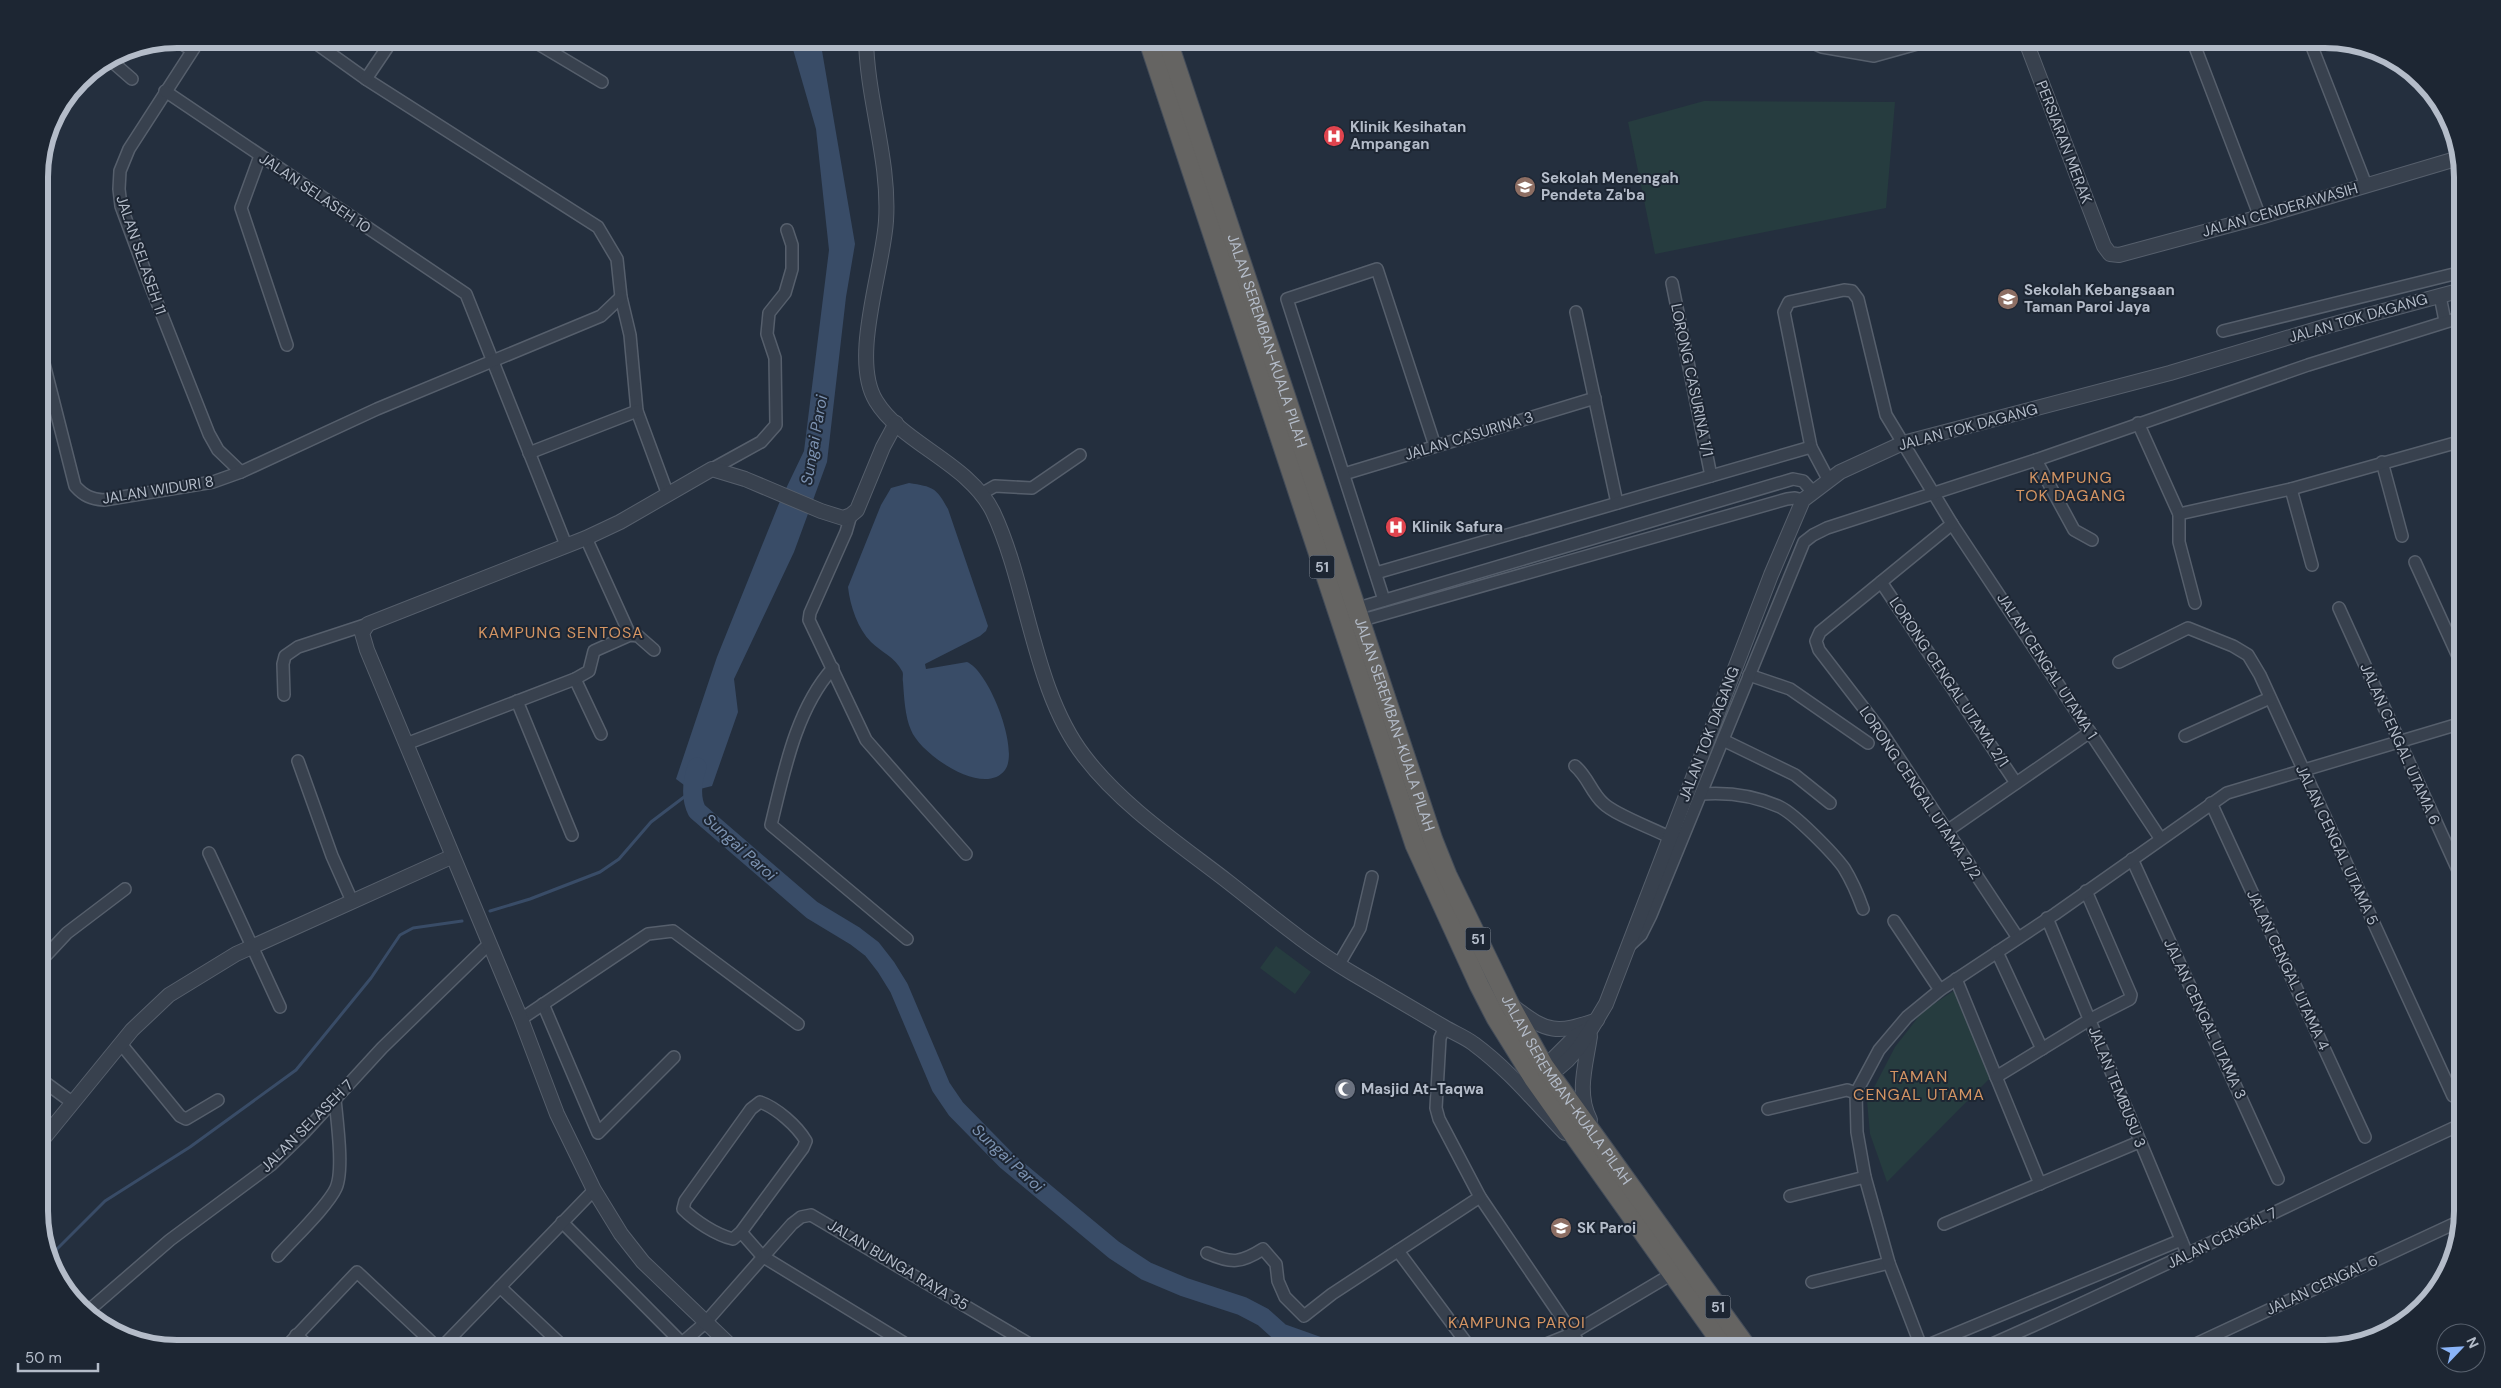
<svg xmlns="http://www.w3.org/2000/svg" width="2501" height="1388" font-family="'DM Sans',sans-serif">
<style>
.park{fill:#263c3f}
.water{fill:#394c67}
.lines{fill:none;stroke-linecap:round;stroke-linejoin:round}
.stream{stroke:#394c67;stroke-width:3}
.river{stroke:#394c67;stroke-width:19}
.minor-casing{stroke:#565f6c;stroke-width:14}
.tertiary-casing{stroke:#565f6c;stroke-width:16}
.trunk-casing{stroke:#434c59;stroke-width:21}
.minor{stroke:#38414e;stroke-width:11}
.tertiary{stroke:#38414e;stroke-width:14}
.trunk{stroke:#656462;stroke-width:19}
.labels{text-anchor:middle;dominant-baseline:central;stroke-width:4;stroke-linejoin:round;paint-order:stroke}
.shield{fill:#1d2633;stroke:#878f9c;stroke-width:1}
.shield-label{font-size:14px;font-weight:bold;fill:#b4bcc9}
.poi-label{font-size:15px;font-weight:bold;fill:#b4bcc9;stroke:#1d2633;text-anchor:start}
.street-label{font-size:15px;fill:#b4bcc9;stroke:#1d2633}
.water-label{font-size:16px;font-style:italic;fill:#7c92b1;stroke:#1d2633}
.neighbourhood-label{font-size:16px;letter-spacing:1px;fill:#d59563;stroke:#1d2633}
.rim{fill:none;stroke:#b4bcc9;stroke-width:6}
</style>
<rect width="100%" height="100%" fill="#242f3e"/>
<g class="park">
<polygon points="1704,101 1895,102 1886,208 1655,254 1628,122"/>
<polygon points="1276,946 1311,972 1295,994 1260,968"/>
<polygon points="1955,990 1990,1078 1887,1182 1870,1134 1867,1101 1895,1047 1923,1011"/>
</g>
<g class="water">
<polygon points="790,39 820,39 855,244 846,297 827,462 794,552 734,679 738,712 712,786 692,791 676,779 717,657 780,501 804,451 829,250 816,129"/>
<path d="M909 483C933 487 936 487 948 509L988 626 986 631 980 636 925 664 926 669 967 662C989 671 1020 750 1005 770 984 798 920 754 911 730 905 717 904 696 903 682 902 678 904 674 902 671 895 657 881 652 871 642 858 629 850 606 848 587L881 505 891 488Z"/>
</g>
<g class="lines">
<g class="stream">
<polyline points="490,911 530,899 600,872 619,859 651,822 692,791"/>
<polyline points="50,1256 105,1201 190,1147 296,1070 371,978 400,935 413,928 462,921"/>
</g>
<path class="river" d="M697 767C692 782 690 797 697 811L812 910 855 936 872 949 886 967 899 988 941 1087 956 1109 1007 1161 1114 1250 1146 1271 1184 1287 1242 1306 1263 1317 1281 1333 1326 1349"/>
<g class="minor-casing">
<g id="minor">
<polyline points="174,39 192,50"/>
<polyline points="200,39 129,149 120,171 119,189 121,206 149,282 209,434 218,450 241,472"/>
<polyline points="310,39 366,79 598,227 617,259 621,297 630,335 637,411 668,495"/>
<polyline points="530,39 602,82"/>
<polyline points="1804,39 1822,47 1874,56 1935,39"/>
<polyline points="2192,39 2260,217"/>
<polyline points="2309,39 2366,185"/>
<polyline points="109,59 132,79"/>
<polyline points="366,79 393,39"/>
<polyline points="165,91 466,294 566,545"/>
<polyline points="260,156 241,208 287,345"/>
<polyline points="1672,283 1711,476"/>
<polyline points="2440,296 2445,321"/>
<polyline points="1576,312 1617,503"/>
<polyline points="2223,331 2462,272"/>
<path d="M39 344 75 486C84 496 91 499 104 500L213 482 241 472 377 409 601 316 621 297"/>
<polyline points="2138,423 2179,514 2179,542 2195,603"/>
<polyline points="529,453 637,411"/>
<polyline points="2036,460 2074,530 2092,540"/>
<polyline points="2382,462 2402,536"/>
<polyline points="712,469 761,442 776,425 775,358 767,334 769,313 785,293 792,269 792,245 787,230"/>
<polyline points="1344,474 1595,398"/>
<polyline points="1828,479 1811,447 1784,312 1789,302 1844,290 1852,291 1858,299 1886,415 1952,524 2160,838"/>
<polyline points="2291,489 2312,565"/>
<polyline points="981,494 995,486 1032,488 1080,455"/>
<polyline points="2179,514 2291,489 2462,441"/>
<polyline points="851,515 846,532 810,613 809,620 866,740 966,854"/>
<polyline points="1952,524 1820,632 1816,641 1819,650 1879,728 2018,938"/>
<polyline points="586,538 630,635"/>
<polyline points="2415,562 2462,665"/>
<polyline points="1376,573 1811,447"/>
<polyline points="1881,582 2016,783"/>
<polyline points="1384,600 1287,299 1377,269 1435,446"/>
<polyline points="2339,608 2462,879"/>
<polyline points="1355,609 1793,479 1803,481 1812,491"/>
<polyline points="1359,621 1787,499 1795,498 1803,500"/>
<polyline points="2119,662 2188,628 2233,646 2248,655 2260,675 2453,1096"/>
<path d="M833 668C796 709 784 772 771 825L907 939"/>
<polyline points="1749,675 1790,689 1868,743"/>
<polyline points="575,679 601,734"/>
<polyline points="284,695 283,664 285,656 298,647 368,624"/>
<polyline points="517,701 572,835"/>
<polyline points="2185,736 2270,698"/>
<polyline points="1723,740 1795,775 1830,803"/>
<polyline points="406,744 575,679 589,671 594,651 630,635 638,636 654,650"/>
<polyline points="298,761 332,856 352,901"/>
<path d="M1575 766C1588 777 1591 792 1603 803 1615 815 1652 828 1669 837"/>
<path d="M1701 794C1727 792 1756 796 1780 807 1795 814 1834 854 1844 868 1852 881 1858 895 1863 909"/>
<polyline points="2211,803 2365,1137"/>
<polyline points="1947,831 2090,732"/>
<polyline points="209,853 280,1007"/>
<polyline points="2132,859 2278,1179"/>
<polyline points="2047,918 2188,1256"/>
<polyline points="1894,921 1940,990"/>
<polyline points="1629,946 1641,935 1651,915 1804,542 1813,535 1827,528 2036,460 2308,365 2462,317"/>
<polyline points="1997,952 2042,1049"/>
<polyline points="39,963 67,933 125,889"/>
<polyline points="1339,964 1360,928 1372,877"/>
<polyline points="1956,979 2040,1184"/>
<polyline points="543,1004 598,1133 674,1057"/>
<polyline points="521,1019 648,934 673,931 798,1024"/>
<polyline points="1445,1027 1440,1038 1436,1108 1439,1119 1480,1197 1583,1349"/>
<polyline points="121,1044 180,1116 186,1119 218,1100"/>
<polyline points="1996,1077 2089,1020 2130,999 2131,995 2086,891"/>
<polyline points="39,1078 73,1103"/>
<polyline points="1768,1109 1847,1090 1856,1093"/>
<polyline points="1790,1196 1865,1177"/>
<polyline points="562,1222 682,1343"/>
<polyline points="1944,1224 2139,1142"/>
<path d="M741 1232 733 1239C716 1235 695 1221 683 1209L685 1201 751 1109 760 1102C777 1108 797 1126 806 1141L803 1148 741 1232 762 1256 914 1349"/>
<polyline points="1398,1251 1471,1349"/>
<path d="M1207 1253C1232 1264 1241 1263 1263 1249L1276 1264 1278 1281 1285 1297 1304 1316 1332 1294 1480 1197"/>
<path d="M278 1256C292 1240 328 1206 336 1188 344 1170 337 1121 335 1099"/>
<polyline points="1812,1282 1889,1263"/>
<polyline points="500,1287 566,1349"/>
<polyline points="88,1311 170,1240 271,1165 304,1133 382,1048 489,944"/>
<polyline points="296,1335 312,1349"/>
<polyline points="1921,1348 2181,1240"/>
<polyline points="284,1349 357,1272 439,1349"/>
<polyline points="440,1349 594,1190"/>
<polyline points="675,1349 705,1323 792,1224 801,1217 811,1215 1038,1349"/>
<polyline points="1534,1349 1571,1334 1677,1271"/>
<polyline points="1922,1349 1889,1263 1865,1177 1857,1132 1856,1093 1879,1050 1907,1017 1940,990 2055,914 2227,793 2462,723"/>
<path d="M1981 1349C2143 1278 2301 1198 2462 1124"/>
<polyline points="2185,1349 2460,1221"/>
</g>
</g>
<g class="tertiary-casing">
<g id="tertiary">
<path d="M866 39C867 100 890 160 886 221 883 270 850 359 876 401 902 444 969 463 993 512 1028 586 1033 690 1084 756 1121 805 1179 844 1227 881 1268 913 1308 947 1352 973 1383 991 1413 1009 1444 1027 1454 1033 1465 1037 1474 1044 1508 1069 1536 1103 1565 1133"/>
<polyline points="2025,39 2104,246 2110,254 2119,255 2260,217 2459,158"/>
<path d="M1514 1007C1547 1033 1557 1034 1597 1020"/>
<path d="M1590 1036C1586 1064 1576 1093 1590 1120"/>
<polyline points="1539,1073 1576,1036 1590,1028"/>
<path d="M1542 1077C1573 1066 1590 1030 1606 1004L1771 575 1803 500 1840 472 1903 443 2170 373 2327 326 2462 290"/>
<polyline points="39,1144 132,1030 169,995 236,954 451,857"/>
<polyline points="734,1349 643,1262 621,1234 594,1190 557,1114 521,1019 367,650 362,633 368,624 586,538 620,522 712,469 745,479 821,511 843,518 851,515 857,510 883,447 896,423"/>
</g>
</g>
<g class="trunk-casing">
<g id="trunk">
<polyline points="1148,39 1415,845 1479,985 1496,1018 1534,1079 1726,1349"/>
<path id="s1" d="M1167 39 1433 840 1447 875 1509 1003 1544 1066 1748 1349"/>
</g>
</g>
<use href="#minor" class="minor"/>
<use href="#tertiary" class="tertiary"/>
<use href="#trunk" class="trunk"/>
</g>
<defs>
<g id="hospital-disc" transform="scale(1.125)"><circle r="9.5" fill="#e0444e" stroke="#1d2633"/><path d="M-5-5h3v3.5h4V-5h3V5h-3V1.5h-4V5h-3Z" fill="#fff"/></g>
<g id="school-disc" transform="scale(1.125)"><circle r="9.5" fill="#8d6e63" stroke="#1d2633"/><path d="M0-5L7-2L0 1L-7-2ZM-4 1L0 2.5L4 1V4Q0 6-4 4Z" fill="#fff"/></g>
<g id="mosque-disc" transform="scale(1.125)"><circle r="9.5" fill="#6b7280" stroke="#1d2633"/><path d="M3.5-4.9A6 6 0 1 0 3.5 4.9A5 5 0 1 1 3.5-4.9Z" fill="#fff"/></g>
</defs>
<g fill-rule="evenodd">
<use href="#hospital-disc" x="1334" y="136"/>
<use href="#school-disc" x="1525" y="187"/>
<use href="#school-disc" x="2008" y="299"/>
<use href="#hospital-disc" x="1396" y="527"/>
<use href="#mosque-disc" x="1345" y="1089"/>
<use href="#school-disc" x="1561" y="1228"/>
</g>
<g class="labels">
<g class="shield">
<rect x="1309.5" y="555.5" width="25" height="23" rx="4"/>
<rect x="1465.5" y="927.5" width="25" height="23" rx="4"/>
<rect x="1705.5" y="1295.5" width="25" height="23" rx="4"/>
</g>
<g class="shield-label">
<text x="1322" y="567">51</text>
<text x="1478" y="939">51</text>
<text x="1718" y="1307">51</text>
</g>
<g class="poi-label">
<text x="1350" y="127">Klinik Kesihatan<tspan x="1350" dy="17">Ampangan</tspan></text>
<text x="1541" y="178">Sekolah Menengah<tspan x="1541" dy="17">Pendeta Za'ba</tspan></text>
<text x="2024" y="290">Sekolah Kebangsaan<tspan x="2024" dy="17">Taman Paroi Jaya</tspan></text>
<text x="1412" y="527">Klinik Safura</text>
<text x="1361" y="1089">Masjid At-Taqwa</text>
<text x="1577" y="1228">SK Paroi</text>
</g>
<g class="street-label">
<text transform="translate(2064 142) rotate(69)">PERSIARAN MERAK</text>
<text transform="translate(315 193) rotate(34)">JALAN SELASEH 10</text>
<text transform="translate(2280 210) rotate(-16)">JALAN CENDERAWASIH</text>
<text transform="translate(141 255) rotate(71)">JALAN SELASEH 11</text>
<text transform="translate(2358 318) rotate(-16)">JALAN TOK DAGANG</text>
<text stroke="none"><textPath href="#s1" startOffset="318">JALAN SEREMBAN-KUALA PILAH</textPath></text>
<text transform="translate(1692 380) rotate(78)">LORONG CASURINA 1/1</text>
<text transform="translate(1968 427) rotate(-15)">JALAN TOK DAGANG</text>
<text transform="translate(1469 436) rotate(-17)">JALAN CASURINA 3</text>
<text transform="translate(158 490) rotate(-9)">JALAN WIDURI 8</text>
<text transform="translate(2047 666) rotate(57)">JALAN CENGAL UTAMA 1</text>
<text transform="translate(1949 682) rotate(56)">LORONG CENGAL UTAMA 2/1</text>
<text stroke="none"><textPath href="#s1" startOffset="722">JALAN SEREMBAN-KUALA PILAH</textPath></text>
<text transform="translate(1709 734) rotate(-69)">JALAN TOK DAGANG</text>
<text transform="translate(2400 744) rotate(66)">JALAN CENGAL UTAMA 6</text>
<text transform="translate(1920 793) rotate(56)">LORONG CENGAL UTAMA 2/2</text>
<text transform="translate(2337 845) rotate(65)">JALAN CENGAL UTAMA 5</text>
<text transform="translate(2288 970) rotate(65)">JALAN CENGAL UTAMA 4</text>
<text transform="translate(2205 1019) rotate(65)">JALAN CENGAL UTAMA 3</text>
<text transform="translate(2117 1087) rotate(68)">JALAN TEMBUSU 3</text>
<text stroke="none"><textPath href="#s1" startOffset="1128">JALAN SEREMBAN-KUALA PILAH</textPath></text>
<text transform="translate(307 1126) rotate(-45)">JALAN SELASEH 7</text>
<text transform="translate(2222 1238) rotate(-26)">JALAN CENGAL 7</text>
<text transform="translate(898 1265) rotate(31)">JALAN BUNGA RAYA 35</text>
<text transform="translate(2322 1285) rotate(-25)">JALAN CENGAL 6</text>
</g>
<g class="water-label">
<text transform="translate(814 440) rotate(-80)">Sungai Paroi</text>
<text transform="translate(740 847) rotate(42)">Sungai Paroi</text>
<text transform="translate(1008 1158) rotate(43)">Sungai Paroi</text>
</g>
<g class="neighbourhood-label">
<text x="2071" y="477">KAMPUNG<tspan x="2071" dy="18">TOK DAGANG</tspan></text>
<text x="561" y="632">KAMPUNG SENTOSA</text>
<text x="1919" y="1076">TAMAN<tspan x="1919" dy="18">CENGAL UTAMA</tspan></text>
<text x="1517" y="1322">KAMPUNG PAROI</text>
</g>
</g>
<path d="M0 0H2501V1388H0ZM177 48H2325A129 129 0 0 1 2454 177V1211A129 129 0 0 1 2325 1340H177A129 129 0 0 1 48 1211V177A129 129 0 0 1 177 48Z" fill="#1d2633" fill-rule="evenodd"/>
<path class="rim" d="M177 48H2325A129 129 0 0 1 2454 177V1211A129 129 0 0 1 2325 1340H177A129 129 0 0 1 48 1211V177A129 129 0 0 1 177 48Z"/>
<g transform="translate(2461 1348) rotate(65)"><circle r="24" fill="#1d2633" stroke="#59626f"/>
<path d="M0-4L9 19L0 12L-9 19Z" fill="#8ab4f8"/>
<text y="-8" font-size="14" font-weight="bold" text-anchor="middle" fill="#b4bcc9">N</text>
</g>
<path d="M18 1363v8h80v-8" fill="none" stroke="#b4bcc9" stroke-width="2.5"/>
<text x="25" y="1363" font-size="15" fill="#b4bcc9" stroke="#1d2633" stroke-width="4" paint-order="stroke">50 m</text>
</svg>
